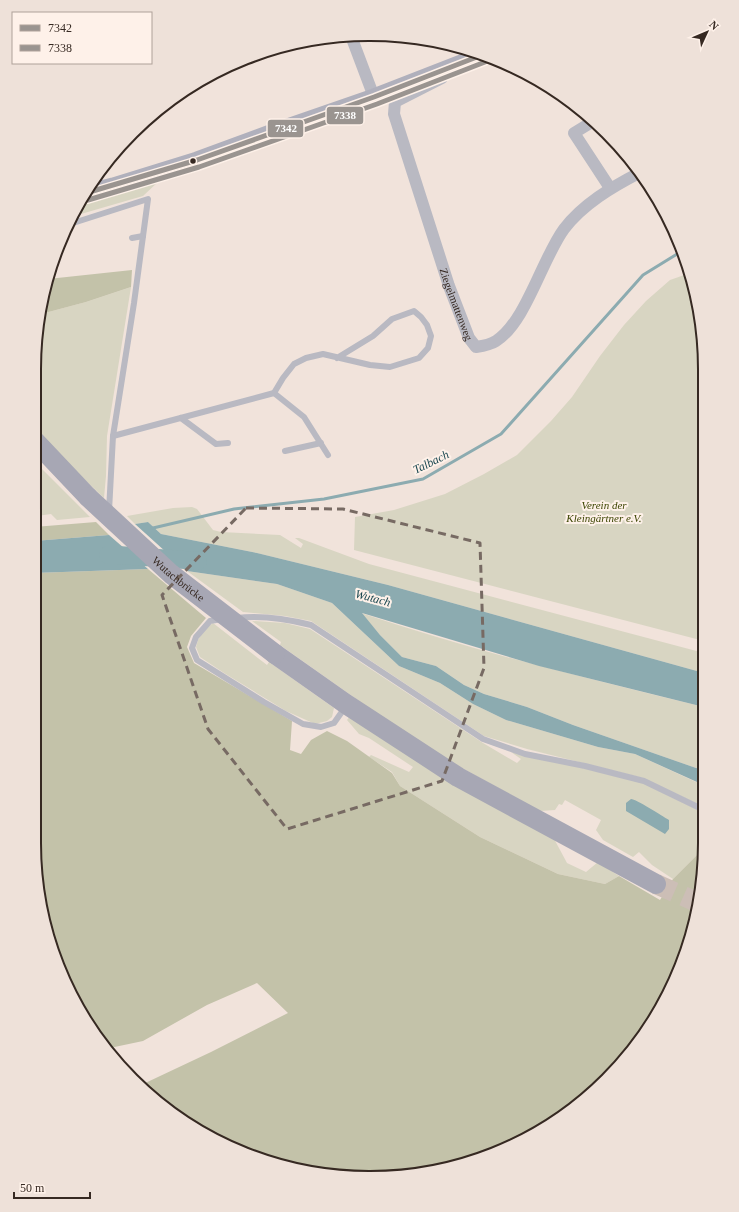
<svg xmlns="http://www.w3.org/2000/svg" width="739" height="1212" font-family="'Times New Roman',serif">
<style>
.green{fill:#d8d5c2}
.forest{fill:#c3c2a9}
.water{fill:#8cabb0}
.lines{fill:none;stroke-linecap:round;stroke-linejoin:round}
.stream{stroke:#8cabb0;stroke-width:3}
.river{stroke:#8cabb0;stroke-width:18}
.trunk-tunnel{stroke:#ccbeb6;stroke-width:20;stroke-dasharray:20 10;stroke-linecap:butt}
.service{stroke:#b9b9c2;stroke-width:6}
.minor{stroke:#b9b9c2;stroke-width:12}
.secondary{stroke:#b0b0bc;stroke-width:17}
.trunk{stroke:#a7a7b4;stroke-width:20}
.trunk-bridge{stroke:#a7a7b4;stroke-width:20}
.bus-1-casing{stroke:#fef1e9;stroke-width:8}
.bus-2-casing{stroke:#fef1e9;stroke-width:8}
.bus-1{stroke:#9a9490;stroke-width:5}
.bus-2{stroke:#9a9490;stroke-width:5}
.marked{fill:none;stroke:#776a63;stroke-width:3;stroke-dasharray:8 5;stroke-linejoin:round}
.bus-dot{fill:#362922;stroke:#fef1e9;stroke-width:1.5}
.labels{text-anchor:middle;dominant-baseline:central;stroke-width:4;stroke-linejoin:round;paint-order:stroke}
.street-label{font-size:11px;fill:#362922;stroke:#fef1e9}
.park-label{font-size:11px;font-style:italic;fill:#3b4400;stroke:#fef1e9}
.water-label{font-size:12px;font-style:italic;fill:#1a4750;stroke:#fef1e9}
.rim{fill:none;stroke:#362922;stroke-width:2}
.line-badge{stroke:#fef1e9;stroke-width:1.5}
.badge-label{font-size:11px;text-anchor:middle;font-weight:bold;fill:#fff}
</style>
<rect width="100%" height="100%" fill="#f1e3db"/>
<g class="green">
<polygon points="160,180 143,196 74,216 82,200 134,185"/>
<polygon points="690,273 704,347 704,641 354,550 355,517 394,510 445,494 484,474 517,455 551,421 572,397 600,356 624,325 646,301 670,280"/>
<polygon points="131,287 107,436 106,476 104,498 35,432 35,347 41,314 86,302"/>
<polygon points="35,462 90,517 57,520 51,514 37,516 34,510"/>
<polygon points="192,507 197,509 213,530 221,532 280,535 301,548 303,544 295,538 299,538 369,564 704,653 704,673 388,585 257,553 161,534 148,522 135,524 127,516 173,508"/>
<polygon points="187,571 277,584 332,603 399,666 440,683 473,704 506,720 598,747 635,754 696,782 704,782 704,807 643,778 527,749 484,736 311,621 285,616 243,612"/>
<path d="M361 613C474 651 589 679 704 707V769L696 768 573 725 527 707 484 694 464 685 436 666 402 657 380 635Z"/>
<polygon points="252,621 285,623 310,629 483,743 517,763 521,759 511,752 587,769 643,783 704,813 704,848 673,879 652,865 639,852 633,857 603,840 596,830 601,820 565,800 562,805 559,804 555,810 540,811 462,768 403,732 280,645 281,642"/>
<polygon points="213,623 267,665 269,662 334,708 332,717 327,721 315,724 286,711 224,673 200,657 196,647 198,640 204,630"/>
<polygon points="350,716 552,835 567,863 586,872 598,862 619,876 605,884 558,874 480,837 400,786 392,772 369,757 371,755 409,772 413,767 369,738 359,734 347,720"/>
</g>
<g class="forest">
<polygon points="132,270 131,287 86,302 41,314 48,279"/>
<polygon points="96,522 109,535 34,541 34,527"/>
<polygon points="148,569 206,618 191,636 187,647 194,663 292,721 290,750 301,754 311,740 327,731 347,741 392,773 400,786 480,837 558,874 605,884 619,876 660,900 673,879 704,848 704,865 687,951 648,1029 574,1109 477,1160 369,1178 262,1160 165,1109 141,1085 211,1052 288,1013 257,983 207,1005 143,1041 105,1049 103,1047 52,950 34,843 34,573"/>
</g>
<g class="water">
<polygon points="148,522 161,534 257,553 388,585 704,673 704,707 539,666 362,613 380,635 402,657 436,666 464,685 484,694 527,707 573,725 696,768 704,769 704,782 697,782 635,754 598,747 506,720 473,704 440,683 399,666 332,603 277,584 187,571 135,524"/>
<polygon points="109,535 148,569 34,573 34,541"/>
<path d="M631 799C636 799 662 816 669 820V829L665 834 626 811V803Z"/>
</g>
<g class="lines">
<polyline class="stream" points="153,528 234,509 324,499 423,479 501,434 643,275 682,251"/>
<polyline class="river" points="108,555 118,555 198,561"/>
<polyline class="trunk-tunnel" points="656,884 697,902"/>
<g class="service">
<polyline points="70,224 148,199 134,303 113,436 109,511"/>
<polyline points="132,238 143,236"/>
<polyline points="274,393 283,378 294,364 306,358 323,354 370,365 390,367 419,358 428,348 431,336 427,325 421,317 414,311 392,319 373,336 337,358"/>
<polyline points="181,418 216,444 228,443"/>
<polyline points="113,436 274,393 304,417 328,455"/>
<polyline points="285,451 321,443"/>
<path d="M237 618C262 615 287 619 311 625L483 739 525 754 585 766 644 781 704 810"/>
<polyline points="222,619 210,621 196,637 192,648 197,660 264,702 303,724 321,727 334,723 346,706"/>
</g>
<g class="minor">
<polyline points="351,36 374,97"/>
<path id="s1" d="M442 78 395 102 394 114 449 286 469 338 476 347C483 346 490 345 496 341 526 322 542 259 564 229 583 204 612 187 639 173"/>
<polyline points="592,122 574,133 610,188"/>
</g>
<polyline class="secondary" points="86,193 113,186 197,160 273,132 374,97 482,55"/>
<g class="trunk">
<polyline points="35,441 88,497"/>
<polyline points="275,654 346,704 458,777 656,884"/>
</g>
<path class="trunk-bridge" id="s2" d="M88 497 171 574 275 654"/>
<g class="bus-1-casing">
<polyline id="bus-1" points="86,193 197,160 374,97 482,55"/>
</g>
<g class="bus-2-casing">
<polyline id="bus-2" points="88,200 199,167 377,104 485,62"/>
</g>
<use href="#bus-1" class="bus-1"/>
<use href="#bus-2" class="bus-2"/>
</g>
<path class="marked" d="M246 508 343 509 480 543 484 668 442 781 287 829 208 729 162 595Z"/>
<circle class="bus-dot" cx="193" cy="161" r="3.5"/>
<g class="labels">
<g class="street-label">
<text stroke="none"><textPath href="#s1" startOffset="265">Ziegelmattenweg</textPath></text>
<text stroke="none"><textPath href="#s2" startOffset="122">Wutachbrücke</textPath></text>
</g>
<g class="park-label">
<text x="604" y="505">Verein der<tspan x="604" dy="13">Kleingärtner e.V.</tspan></text>
</g>
<g class="water-label">
<text transform="translate(431 462) rotate(-26)">Talbach</text>
<text transform="translate(373 598) rotate(15)">Wutach</text>
</g>
</g>
<path d="M0 0H739V1212H0ZM369 41H370A328 328 0 0 1 698 369V843A328 328 0 0 1 370 1171H369A328 328 0 0 1 41 843V369A328 328 0 0 1 369 41Z" fill="#eee1d9" fill-rule="evenodd"/>
<path class="rim" d="M369 41H370A328 328 0 0 1 698 369V843A328 328 0 0 1 370 1171H369A328 328 0 0 1 41 843V369A328 328 0 0 1 369 41Z"/>
<g class="line-badge">
<rect x="326" y="106" width="38" height="19" rx="4" fill="#9a9490"/>
<rect x="267" y="119" width="37" height="19" rx="4" fill="#9a9490"/>
</g>
<g class="badge-label">
<text x="345" y="119">7338</text>
<text x="286" y="132">7342</text>
</g>
<rect x="12" y="12" width="140" height="52" fill="#fef1e9" stroke="#aea199"/>
<rect x="20" y="25" width="20" height="6" fill="#9a9490" stroke="#aea199"/>
<text x="48" y="32" font-size="12" fill="#362922">7342</text>
<rect x="20" y="45" width="20" height="6" fill="#9a9490" stroke="#aea199"/>
<text x="48" y="52" font-size="12" fill="#362922">7338</text>
<g transform="translate(707 32) rotate(46)" stroke="#fef1e9" stroke-width="3" paint-order="stroke">
<path d="M0-3L7 15L0 10L-7 15Z" fill="#362922"/>
<text y="-6" font-size="11" font-weight="bold" text-anchor="middle" fill="#362922">N</text>
</g>
<path d="M14 1192v6h76v-6" fill="none" stroke="#362922" stroke-width="2"/>
<text x="20" y="1192" font-size="12" fill="#362922" stroke="#fef1e9" stroke-width="3" paint-order="stroke">50 m</text>
</svg>
